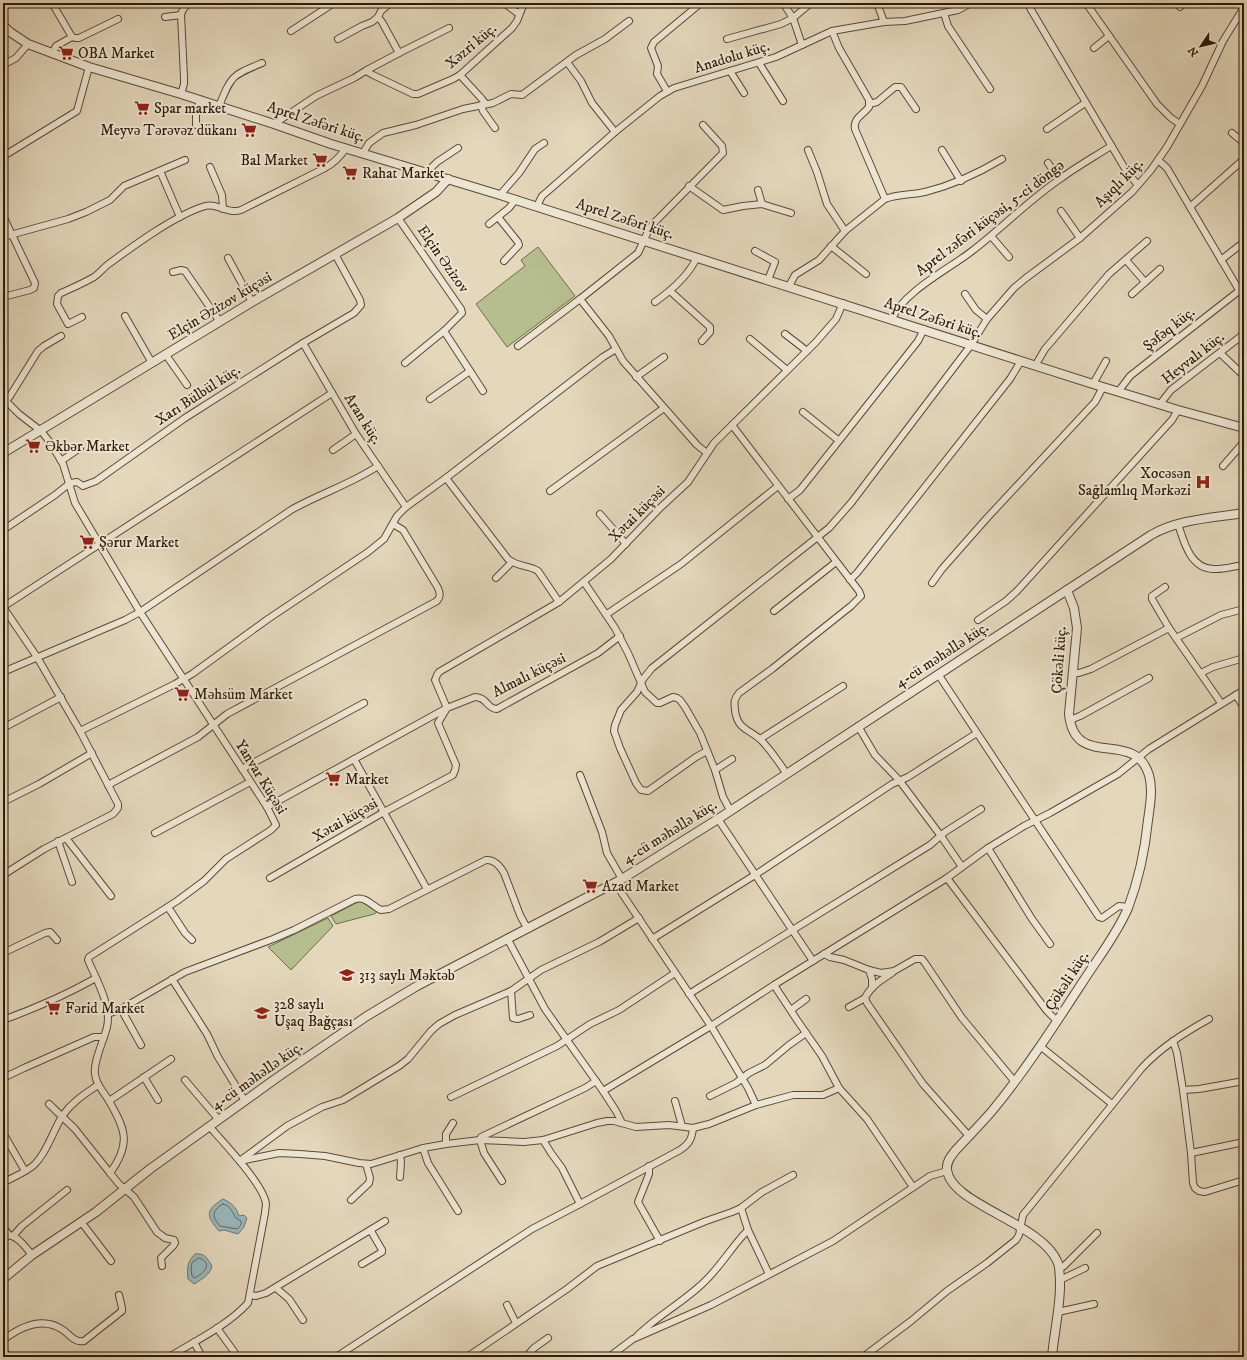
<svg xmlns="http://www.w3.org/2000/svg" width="1247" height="1360" font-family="'IM FELL DW Pica',serif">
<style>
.green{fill:#b6be8f;stroke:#726c4b}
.water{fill:#9ab7bb;stroke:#6f7873}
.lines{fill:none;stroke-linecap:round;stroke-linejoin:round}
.shore{stroke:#646861;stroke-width:1}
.minor-casing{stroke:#5c4934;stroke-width:8}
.tertiary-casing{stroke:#5c4934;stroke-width:10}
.minor{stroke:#ede5d3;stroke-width:6}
.tertiary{stroke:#ede5d3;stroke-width:8}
.labels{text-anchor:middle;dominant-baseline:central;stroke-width:4;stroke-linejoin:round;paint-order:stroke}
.street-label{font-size:15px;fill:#2e1a07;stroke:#ede5d3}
.poi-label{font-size:15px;fill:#2e1a07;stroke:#ede5d3;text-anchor:start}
</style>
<rect width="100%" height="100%" fill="#e4d7bc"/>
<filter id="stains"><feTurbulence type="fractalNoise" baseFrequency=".005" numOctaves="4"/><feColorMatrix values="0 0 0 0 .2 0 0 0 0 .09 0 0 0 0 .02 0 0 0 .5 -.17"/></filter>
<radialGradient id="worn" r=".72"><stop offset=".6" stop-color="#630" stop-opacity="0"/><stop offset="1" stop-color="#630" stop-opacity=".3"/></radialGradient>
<g class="green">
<polygon points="538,247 575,296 507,347 476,304 525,266 521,260"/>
<polygon points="360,901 377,912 374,914 336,924 331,916"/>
<polygon points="328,918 333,926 291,970 268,947"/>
</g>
<g class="water">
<path d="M223 1199C232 1203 236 1207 239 1216L244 1215 247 1218 244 1227 238 1234 224 1230 219 1231C206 1216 205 1210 223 1199Z"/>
<path d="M195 1254C205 1253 207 1258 212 1266 210 1275 202 1279 194 1284L188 1279C187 1268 187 1262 195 1254Z"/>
</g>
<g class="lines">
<g class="shore">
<path d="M223 1204C231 1206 232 1212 236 1218L241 1221V1225L237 1229 220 1226C212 1217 211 1211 223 1204Z"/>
<path d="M199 1258C214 1263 204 1274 194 1278L192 1276 191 1269 192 1263Z"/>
</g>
<g class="minor-casing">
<g id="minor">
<polyline points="504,3 519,14"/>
<polyline points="783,3 793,18 802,45"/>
<polyline points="877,3 884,22"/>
<polyline points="1028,3 1030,8 1127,172 1138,185"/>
<polyline points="1086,3 1157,104 1171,118 1180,124"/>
<polyline points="1176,3 1180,7"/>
<polyline points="944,13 948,26 990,89"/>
<polyline points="165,17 181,15"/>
<polyline points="291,31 334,3"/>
<path d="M832 31 839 48 869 100V107C863 115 853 118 855 129L885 199"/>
<polyline points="72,37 75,38 79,38 118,19"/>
<polyline points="338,39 362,26 372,22 378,17"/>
<polyline points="727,39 781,24 793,18 811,3"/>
<polyline points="1094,48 1109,36"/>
<polyline points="399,53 449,28"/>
<polyline points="52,54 56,46 72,37 52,3"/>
<polyline points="567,62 581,81 592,103 615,132"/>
<polyline points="759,63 783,101"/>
<polyline points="3,65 16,58 28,44"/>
<polyline points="367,70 399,53 382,22 378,17 381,11 390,3"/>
<polyline points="730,71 744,93"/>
<polyline points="460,75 482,99 486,104"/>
<polyline points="667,91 657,74 658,66 651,48 654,42 701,3"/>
<path d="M181 94 184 84V77L181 15C183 7 186 5 193 3"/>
<polyline points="869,104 877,102 895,87 901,87 916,109"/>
<polyline points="481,105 483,111 495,128"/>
<path d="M219 106C232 75 231 76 262 63"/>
<polyline points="274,124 316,96 354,78 367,70 368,72 373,75 413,94 418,94 453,79 460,75 512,28 517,21 524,3"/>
<polyline points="196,125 196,113 200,100"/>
<polyline points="703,125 722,146 723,153 650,227 638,253 580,299 609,336 623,361 697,445 707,453"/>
<polyline points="1047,129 1085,103"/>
<polyline points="1232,133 1244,143"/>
<polyline points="808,150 817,172 827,204 845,231"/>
<polyline points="942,150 961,181"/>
<polyline points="363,153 369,143 383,133 416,125 463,109 493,103 511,94 522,95 576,55 605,39 629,21"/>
<polyline points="7,154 77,111 89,67"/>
<polyline points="1158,160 1167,168 1239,290"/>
<polyline points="1048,163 1059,179"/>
<polyline points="210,167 222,195 223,209"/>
<polyline points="160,171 180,217"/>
<polyline points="427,172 437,162 458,148"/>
<polyline points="689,186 723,210 743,206 762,204 791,213"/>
<polyline points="758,190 762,204"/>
<polyline points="500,195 519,173 535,149 544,143"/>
<polyline points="537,206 542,196 548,191 615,132 660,96 674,88 776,57 832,31 884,22 905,21 958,10 971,3"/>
<polyline points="1190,207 1244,159"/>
<polyline points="1061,211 1080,238"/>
<polyline points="3,216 35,283 34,288 30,290 3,297"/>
<polyline points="498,217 518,242 519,245 504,261"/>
<polyline points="398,218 461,309 462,313 444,331 405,363"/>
<polyline points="489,224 509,208 516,199"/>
<polyline points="991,236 1009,257"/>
<polyline points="3,237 68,219 86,212 110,200 124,186 185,160"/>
<polyline points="831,246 866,274"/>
<polyline points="755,251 775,262 768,280"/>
<polyline points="228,258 252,302"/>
<polyline points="1126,260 1145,282"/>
<polyline points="1221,260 1244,242"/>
<polyline points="173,272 181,270 185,271 220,322"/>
<path d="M789 286 795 275 819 260 845 231 885 199C898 194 912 195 925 192 953 185 977 174 1002 159"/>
<polyline points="670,291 710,327 710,332 702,341"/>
<polyline points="965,294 976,310 987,319"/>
<polyline points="1132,294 1160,269"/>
<path d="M655 302C672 290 689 275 697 257"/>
<polyline points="125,316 152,363"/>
<path d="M82 317 68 324 57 304 58 296 61 293C72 288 84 283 94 277 100 273 104 267 110 263 136 244 173 217 202 207 217 201 226 215 241 210L325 168C334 163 340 157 346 148"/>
<path d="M892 319C903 292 949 269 972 251 1002 228 1029 200 1060 179 1076 167 1094 157 1111 146"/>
<polyline points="785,334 807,351"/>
<polyline points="750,339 787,370"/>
<polyline points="303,343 356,434 406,507"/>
<polyline points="518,346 580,299"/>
<polyline points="1220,353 1244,376"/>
<polyline points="166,355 187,385"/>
<polyline points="1035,366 1045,349 1109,274 1147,241"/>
<polyline points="470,371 483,391"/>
<polyline points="636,377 664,357"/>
<polyline points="1093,384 1106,361"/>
<polyline points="1118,392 1130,376 1244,287"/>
<path d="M3 398 19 414 41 431 49 441 63 464 75 503 140 612 267 807 276 825 271 830 226 859 204 881 177 901 89 957 88 960C96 979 112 1006 107 1027 104 1040 93 1062 95 1074 96 1085 104 1092 109 1101 126 1130 131 1144 110 1173L119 1184 134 1197 157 1232 165 1238 174 1240 175 1243 173 1246 161 1258 162 1266"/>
<polyline points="430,399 470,371 444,331"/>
<polyline points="3,404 10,396 38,351 44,346 61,336"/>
<polyline points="1160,404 1171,390 1244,334"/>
<polyline points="803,412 838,440"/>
<path d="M732 425 859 591 861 596 851 606 772 669 739 693C734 699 734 702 735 710 737 730 750 729 762 741 771 751 779 762 786 773"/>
<polyline points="333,450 356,434"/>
<polyline points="61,461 80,448"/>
<polyline points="1223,466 1244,442"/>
<path d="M446 478 508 559C517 567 529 565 538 571L559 602"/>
<polyline points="550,491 664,408"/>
<polyline points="788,499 800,490 918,341 924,329"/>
<polyline points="600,514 626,544"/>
<path d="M1178 524C1184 542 1190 568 1213 569 1223 570 1234 566 1244 565"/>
<polyline points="3,530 55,495 70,483 77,482 83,486 96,481 185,418 303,343 354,313 361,305 360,300 335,254"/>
<polyline points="496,578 512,562"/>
<polyline points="850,580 857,573 1010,379 1021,361"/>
<polyline points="584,582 615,628 628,653 645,692 657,703 660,703 673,697 677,698 680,700 685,707 700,733 715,770 723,797 730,810"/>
<polyline points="932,583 942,569 987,518 1095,402 1103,387"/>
<polyline points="1165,587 1152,596 1152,599 1169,628 1221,703"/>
<polyline points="3,607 332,393"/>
<polyline points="3,607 37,657 80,731 118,804 118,808 113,814 44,849 3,875"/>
<polyline points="774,611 836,562"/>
<polyline points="607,614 681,564 778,486"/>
<polyline points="978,620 1006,601 1017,591 1172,420 1178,410"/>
<polyline points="1176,638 1221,615 1244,609"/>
<path d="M3 672 125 620 140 612 291 510C319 494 351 484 378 466"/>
<polyline points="1072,673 1079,673 1091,669 1169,628"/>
<polyline points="1201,673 1213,667 1244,658"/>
<polyline points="938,674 1099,917 1102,918 1119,906 1128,907"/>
<polyline points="1236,695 1244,708"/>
<polyline points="1070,720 1080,716 1149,678"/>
<polyline points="858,726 875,755 899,780 941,836 962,867"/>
<polyline points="3,728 61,697"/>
<polyline points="80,731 175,684 192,674 268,619 368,552 384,539 397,516 406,507 446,478 603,357 616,349"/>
<polyline points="760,739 843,686"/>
<polyline points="707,751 696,757 648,791 641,790 636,783 620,748 614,731 615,725 621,710 637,692 643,679 652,668 829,528 851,503 971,345 987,319 1014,288 1026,278 1080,238 1132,192 1151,170 1167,147 1202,86 1223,41 1244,7"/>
<polyline points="354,759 427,889"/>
<polyline points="242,769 364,703"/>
<polyline points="715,770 732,759"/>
<polyline points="580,775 602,832 607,853 622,879"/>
<path d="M108 785 198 737 227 714 437 601C441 596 440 593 438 588L403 530 393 524"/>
<polyline points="3,802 39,784 92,753"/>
<polyline points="267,807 447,708 435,680 437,675 439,672 559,602 611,559 661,507 688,482 714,443 816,342 836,319 843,303"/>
<polyline points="718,819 813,961"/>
<polyline points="155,833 250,782"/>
<polyline points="66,838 111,896"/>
<polyline points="58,841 72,882"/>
<polyline points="988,848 1032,919 1050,944"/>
<path d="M270 878 384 812 453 775 455 770 456 765 438 723 447 708 475 697C487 697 487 709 497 709L598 653 620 636"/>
<polyline points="947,878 1047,1011 1057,1021"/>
<polyline points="615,883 711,1026 748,1088 756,1105"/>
<polyline points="168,907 185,933 192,940"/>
<polyline points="507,938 545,1009 603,1091 616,1111 622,1123"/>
<polyline points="652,939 755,875 892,784 908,777 977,733"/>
<polyline points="3,953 45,933 50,932 57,940"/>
<polyline points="824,954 830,957 844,960 869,970 881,973 894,971 915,959 922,959 925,963 962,1018 1015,1082"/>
<polyline points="869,970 872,979 872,988"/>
<path d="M892 973C881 980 871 986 865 998L867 1003 923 1084 969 1136"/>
<polyline points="172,979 207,1034 218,1057 245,1101"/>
<polyline points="774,985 797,1020 822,1056 839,1088 867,1119 913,1187"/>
<polyline points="511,991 513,1018 518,1019 530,1015"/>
<polyline points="689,994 930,845 945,832 981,809"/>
<polyline points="849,1007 865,998"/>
<polyline points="121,1009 141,1045"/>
<polyline points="791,1010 806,999"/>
<path d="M108 1014 121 1009 185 972 273 939 294 930 355 899C366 896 372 906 381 910L389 909 486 860C494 859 500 866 504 873L520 915 527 928"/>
<path d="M3 1020C36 1008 66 995 96 978"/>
<polyline points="1173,1041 1177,1053 1183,1090 1191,1153 1193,1183 1195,1188 1199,1191 1205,1192 1244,1180"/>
<polyline points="1040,1046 1112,1104"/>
<polyline points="144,1077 158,1100"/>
<polyline points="3,1078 24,1068 94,1037 104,1037"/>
<polyline points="185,1080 219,1120"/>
<polyline points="1183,1090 1199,1089 1244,1081"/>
<polyline points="603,1091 711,1026 774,985 947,878 988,848 1024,826 1050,813 1118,774 1149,749 1244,690"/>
<polyline points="710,1096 736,1083 749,1073 765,1065 789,1045 806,1033"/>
<polyline points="451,1097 557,1046 590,1024 619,1010 675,973"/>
<polyline points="109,1101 171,1059"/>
<polyline points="675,1101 682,1126"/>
<polyline points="49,1104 75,1129 110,1173"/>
<polyline points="3,1133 25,1171"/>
<polyline points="543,1140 551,1153 562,1168 580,1204"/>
<polyline points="446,1144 446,1134 453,1123"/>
<polyline points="423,1148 428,1163 458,1211"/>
<polyline points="1191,1153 1244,1142"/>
<polyline points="400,1155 401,1162 400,1177"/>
<polyline points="241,1160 287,1126 322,1107 343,1100 353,1094 399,1066 408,1059 431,1031 439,1024 455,1015 511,991 541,970 599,942 639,918"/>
<polyline points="240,1161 279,1153 300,1154 325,1156 359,1163 371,1164 423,1148 446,1144 480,1140 524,1142 543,1140 597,1123 607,1121 614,1121 636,1127 669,1125 693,1128 709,1124 756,1105 793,1095 823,1095 839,1088"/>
<polyline points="649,1166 649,1174 638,1202 660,1241"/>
<polyline points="502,1181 484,1153 480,1140 481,1137 585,1088 596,1081"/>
<path d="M3 1183C13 1177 27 1172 35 1164 48 1151 53 1130 63 1115 72 1102 85 1094 98 1085"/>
<polyline points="351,1200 369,1183 370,1178 366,1164"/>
<polyline points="741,1208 748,1230 769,1274"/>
<polyline points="82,1223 111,1261"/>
<polyline points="3,1227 9,1235"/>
<polyline points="13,1236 22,1226 67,1190"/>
<path d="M3 1239 9 1235C19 1237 26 1248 32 1255"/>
<polyline points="362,1264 382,1252 382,1250 371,1231"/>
<polyline points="1059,1269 1064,1266 1097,1233"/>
<polyline points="1060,1280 1085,1268"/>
<polyline points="276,1288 289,1299 303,1320"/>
<polyline points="251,1295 256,1296 266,1293 385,1221"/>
<polyline points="507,1305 516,1323"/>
<polyline points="1058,1312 1094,1304"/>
<polyline points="217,1328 235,1353"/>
<path d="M637 1336C657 1316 682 1303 702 1284 720 1268 731 1247 748 1230"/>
<path d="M3 1340C20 1327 43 1316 63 1330 70 1335 75 1343 84 1341L122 1311V1308L119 1295"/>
<polyline points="194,1342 202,1357"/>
<polyline points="3,1351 10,1357"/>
<path d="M169 1357C195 1341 227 1326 248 1303L265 1213C265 1210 266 1207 266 1204 264 1185 223 1142 209 1126"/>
<path d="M336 1357 532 1229 580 1204 680 1150C689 1144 692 1139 693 1128"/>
<polyline points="467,1357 567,1289 597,1266 706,1221 732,1212 741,1208 762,1192 793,1175"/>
<polyline points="526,1357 534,1348 548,1338"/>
<polyline points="609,1357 633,1339 711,1305 833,1241 930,1176 947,1171"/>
<path d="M863 1357 911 1321 947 1291 987 1263 1016 1240 1019 1235 1023 1215 1141 1069C1160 1048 1184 1033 1209 1019"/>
</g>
</g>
<g class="tertiary-casing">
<g id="tertiary">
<polyline points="3,25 10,32 28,44 89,67 181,94 274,124 331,144 500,195 1093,384 1178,410 1244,428"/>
<polyline points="3,453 252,302 398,218 436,192 448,179"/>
<path d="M3 1279 32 1255 96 1212 150 1169 278 1077 367 1016 417 986 622 879 718 819 1151 535C1179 519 1213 518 1244 513"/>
<path d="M1052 1357C1054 1333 1060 1309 1060 1285 1060 1278 1060 1270 1058 1263 1043 1223 951 1205 947 1170 946 1162 951 1156 955 1151 967 1138 980 1125 992 1111 1025 1071 1054 1026 1082 983 1098 958 1117 934 1128 908 1139 879 1145 850 1148 820 1150 806 1153 789 1149 775 1134 727 1075 772 1069 714L1077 628 1074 608 1067 590"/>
</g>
</g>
<use href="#minor" class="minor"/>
<use href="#tertiary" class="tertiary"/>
</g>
<defs>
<g id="supermarket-bare" transform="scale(1.2)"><path d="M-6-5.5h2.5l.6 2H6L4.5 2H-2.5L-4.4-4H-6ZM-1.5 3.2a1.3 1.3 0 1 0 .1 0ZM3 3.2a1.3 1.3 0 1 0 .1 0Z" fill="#8f2418" stroke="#ede5d3" stroke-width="2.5" paint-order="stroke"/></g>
<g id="hospital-bare" transform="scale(1.2)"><path d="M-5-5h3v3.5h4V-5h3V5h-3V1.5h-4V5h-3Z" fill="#8f2418" stroke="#ede5d3" stroke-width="2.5" paint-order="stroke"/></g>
<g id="school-bare" transform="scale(1.2)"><path d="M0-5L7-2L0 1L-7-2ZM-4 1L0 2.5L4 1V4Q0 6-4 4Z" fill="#8f2418" stroke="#ede5d3" stroke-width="2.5" paint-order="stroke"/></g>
</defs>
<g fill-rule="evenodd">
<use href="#supermarket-bare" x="66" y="53"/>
<use href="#supermarket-bare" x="142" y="108"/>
<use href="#supermarket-bare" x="249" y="130"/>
<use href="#supermarket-bare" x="320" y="160"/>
<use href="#supermarket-bare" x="350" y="173"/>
<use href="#supermarket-bare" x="33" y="446"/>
<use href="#hospital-bare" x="1203" y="482"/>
<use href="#supermarket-bare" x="87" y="542"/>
<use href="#supermarket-bare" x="182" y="694"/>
<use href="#supermarket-bare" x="333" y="779"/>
<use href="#supermarket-bare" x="590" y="886"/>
<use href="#school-bare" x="347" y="975"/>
<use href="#supermarket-bare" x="53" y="1008"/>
<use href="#school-bare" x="262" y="1013"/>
</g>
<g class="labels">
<g class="street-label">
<text transform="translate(471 46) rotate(-40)">Xəzri küç.</text>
<text transform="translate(732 57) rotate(-17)">Anadolu küç.</text>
<text transform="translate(316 122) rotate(18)">Aprel Zəfəri küç.</text>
<text transform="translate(1119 183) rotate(-45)">Aşıqlı küç.</text>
<text transform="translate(990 218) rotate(-37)">Aprel zəfəri küçəsi, 5-ci döngə</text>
<text transform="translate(625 219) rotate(18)">Aprel Zəfəri küç.</text>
<text transform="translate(443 259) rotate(55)">Elçin Əzizov</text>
<text transform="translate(220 306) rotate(-31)">Elçin Əzizov küçəsi</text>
<text transform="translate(933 318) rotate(18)">Aprel Zəfəri küç.</text>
<text transform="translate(1169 329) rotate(-38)">Şəfəq küç.</text>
<text transform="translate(1193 358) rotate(-38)">Heyvalı küç.</text>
<text transform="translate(198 395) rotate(-33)">Xarı Bülbül küç.</text>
<text transform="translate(363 419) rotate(58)">Aran küç.</text>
<text transform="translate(637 514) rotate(-45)">Xətai küçəsi</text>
<text transform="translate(942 655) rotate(-33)">4-cü məhəllə küç.</text>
<text transform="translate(1059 660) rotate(-86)">Çökəli küç.</text>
<text transform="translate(529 675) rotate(-27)">Almalı küçəsi</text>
<text transform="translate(261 777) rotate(58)">Yanvar Küçəsi</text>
<text transform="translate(345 820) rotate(-30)">Xətai küçəsi</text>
<text transform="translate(670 832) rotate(-32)">4-cü məhəllə küç.</text>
<text transform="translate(1067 981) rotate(-57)">Çökəli küç.</text>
<text transform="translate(257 1076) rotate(-35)">4-cü məhəllə küç.</text>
</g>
<g class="poi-label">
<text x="78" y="53">OBA Market</text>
<text x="154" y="108">Spar market</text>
<text x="237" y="130" text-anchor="end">Meyvə Tərəvəz dükanı</text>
<text x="308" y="160" text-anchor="end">Bal Market</text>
<text x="362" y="173">Rahat Market</text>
<text x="45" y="446">Əkbər Market</text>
<text x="1191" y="473" text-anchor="end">Xocəsən<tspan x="1191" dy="17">Sağlamlıq Mərkəzi</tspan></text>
<text x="99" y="542">Şərur Market</text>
<text x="194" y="694">Məhsüm Market</text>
<text x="345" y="779">Market</text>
<text x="602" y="886">Azad Market</text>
<text x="359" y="975">313 saylı Məktəb</text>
<text x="274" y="1004">328 saylı<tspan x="274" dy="17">Uşaq Bağçası</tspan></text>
<text x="65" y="1008">Fərid Market</text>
</g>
</g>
<rect width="1247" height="1360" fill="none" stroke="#e4d7bc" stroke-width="16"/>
<rect x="4" y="4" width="1239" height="1352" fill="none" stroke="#2e1a07" stroke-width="2"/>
<rect x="8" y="8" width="1231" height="1344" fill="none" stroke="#2e1a07"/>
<g transform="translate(1201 46) rotate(235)" stroke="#ede5d3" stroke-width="3" paint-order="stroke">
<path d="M0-3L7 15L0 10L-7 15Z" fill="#2e1a07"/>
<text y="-6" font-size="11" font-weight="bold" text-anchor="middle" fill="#2e1a07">N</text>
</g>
<rect width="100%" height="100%" filter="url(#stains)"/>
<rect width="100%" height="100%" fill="url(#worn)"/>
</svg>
